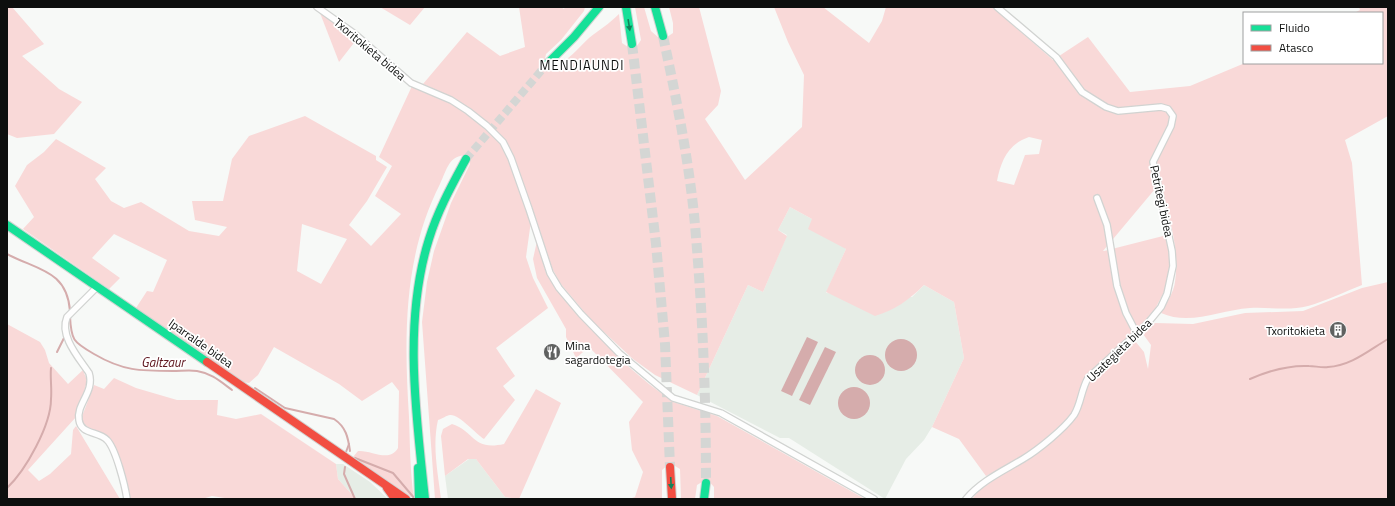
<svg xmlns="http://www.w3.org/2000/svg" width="1395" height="506" font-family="'Titillium Web',sans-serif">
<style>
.built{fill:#e6ede6}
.green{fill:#f9d9d8;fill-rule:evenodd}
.water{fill:#d5acac}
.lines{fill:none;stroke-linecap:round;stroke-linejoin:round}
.stream{stroke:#d5acac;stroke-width:2}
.secondary-tunnel{stroke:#d4d6d4;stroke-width:8;stroke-dasharray:8 4;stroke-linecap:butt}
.highway-tunnel{stroke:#d4d6d4;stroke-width:10;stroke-dasharray:10 5;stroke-linecap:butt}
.street-casing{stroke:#d1d3d1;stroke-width:8}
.fast-casing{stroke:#d1d3d1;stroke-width:10}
.jam-casing{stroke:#d1d3d1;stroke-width:10}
.street{stroke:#fefefe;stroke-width:5.5}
.fast{stroke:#16e098;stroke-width:8}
.jam{stroke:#f24e42;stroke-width:8}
.oneway{fill:#12825a}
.labels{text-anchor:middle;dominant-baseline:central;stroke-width:3.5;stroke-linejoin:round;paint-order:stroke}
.street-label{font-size:12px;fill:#0d0f0e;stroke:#fff}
.poi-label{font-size:12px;fill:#0d0f0e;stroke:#fff;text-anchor:end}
.neighbourhood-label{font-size:13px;letter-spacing:1px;fill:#0d0f0e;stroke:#fff}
.water-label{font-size:13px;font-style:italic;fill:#5f171f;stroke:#fff}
</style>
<rect width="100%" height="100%" fill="#f7f9f7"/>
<g class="built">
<polygon points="790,207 812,219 846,249 826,293 912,297 924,285 954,302 964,358 932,427 924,440 906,459 885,499 789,438 780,438 697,395 748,285 763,292 787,235 778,230"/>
<polygon points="469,459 476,459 505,497 518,499 448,499 445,476"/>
<polygon points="336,464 343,464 370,482 388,499 356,499 338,479"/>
</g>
<g class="green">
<polygon points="7,7 12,7 44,44 22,56 59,89 82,102 54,134 17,138 7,134"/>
<polygon points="380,7 425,7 410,25"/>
<path d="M519 7H561L564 9 565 7H585L584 11 561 40 546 54 544 63 552 67C568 62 577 49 589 38 599 30 609 24 619 14L622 43 628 47 637 46 641 40 635 7H644L651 31 659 38 667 37 673 33V23L669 7H699L721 91 718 105 705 119 745 180 802 127 804 75 788 42 774 7H823L869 43 882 21 886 7H992L1053 60 1088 37 1130 92 1190 86 1245 63H1382V13H1354L1360 10 1359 7H1388V116L1345 140 1352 163 1362 285C1344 292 1326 301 1308 306 1289 311 1270 307 1250 308 1220 310 1190 326 1161 313 1166 304 1174 292 1175 282 1180 250 1169 217 1161 186L1155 188 1161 210 1170 258 1169 275 1165 290 1154 311 1140 326 1091 372 1071 414 1063 423 1026 455 986 476 959 439 932 427 964 358 954 302 924 285C909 300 895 310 875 316L826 292 846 249 808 229 812 219 790 207 778 230 787 236 763 292 748 285 697 395 655 375 633 359 591 320 560 283 552 268 532 207 505 143 462 104 443 93 423 84 467 32 500 56 525 47ZM1029 137 1042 140 1039 154 1025 155 1014 185 997 181C1001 161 1008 144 1029 137ZM1155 189 1167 235 1104 251H1103Z"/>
<polygon points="320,13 357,39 339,62"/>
<path d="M412 86 448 101 466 113 486 129 498 141 505 152 531 221 526 257 533 278 548 308 496 348 515 376 503 386 515 400 484 439C476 434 459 414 450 415 447 415 442 419 438 420 432 446 438 473 441 499H435L422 322 427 282 434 251 451 203 470 164 469 155C449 154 447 169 440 184 403 257 404 337 409 417 410 444 410 471 414 499L353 457 358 451C372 450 389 463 398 448L399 391 392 382 362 401 339 384 274 347 258 375 249 383 243 382 136 308 147 291 153 292 167 260 114 234 92 258 120 278 109 289 23 229 34 217 15 186 27 165 44 152 56 139 106 168 95 179 111 201 124 208 141 202 189 231 219 236 227 227 195 220 192 201H223L232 159 249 136 305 116 376 156V160L387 167 367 201 349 225 371 246 401 214 375 196 392 166 379 157ZM302 224 347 239 321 284 297 271Z"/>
<polygon points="537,241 546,273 557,291 630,368 649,384 673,402 717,416 865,499 714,499 714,487 707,479 697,485 695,499 681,499 680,469 670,463 662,470 662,499 629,499 635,497 643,472 632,450 629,422 643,402 589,347 576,358 566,337 566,329 537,278 533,259"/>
<polygon points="1388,282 1388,499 972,499 984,485 1027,461 1075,419 1088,384 1098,373 1135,341 1144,352 1148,369 1151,345 1143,334 1155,323 1193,324 1245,313 1303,311 1362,288"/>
<polygon points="7,324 40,342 45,350 49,363 68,384 83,370 86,378 86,385 76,417 28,470 39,481 50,474 71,454 73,430 76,426 120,499 7,499"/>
<path d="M114 378 136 388 177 400H218L217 415 236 419 261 414 336 464 338 479 356 499H231L212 496 202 499H130L113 444C103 429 88 433 81 419L94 385 104 389Z"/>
<path d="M536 389 561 403 519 499 505 497 476 459H468L445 476 441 436 443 429 452 424C475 431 472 451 504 444Z"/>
</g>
<g class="water">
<polygon points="807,337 818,342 792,396 781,391"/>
<circle cx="901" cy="355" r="16"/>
<polygon points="825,347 836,352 810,405 799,400"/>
<circle cx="870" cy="370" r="15"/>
<circle cx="854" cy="403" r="16"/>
</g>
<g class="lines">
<g class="stream">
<path d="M7 254C37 270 67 270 70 311"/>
<path d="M70 316C71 340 73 342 94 354 123 371 140 371 173 371 181 371 190 370 197 371 211 373 221 382 232 390"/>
<polyline points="57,352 64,338"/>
<path d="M1250 379C1268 371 1289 365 1309 366 1315 366 1322 368 1328 367 1351 366 1369 350 1388 339"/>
<path d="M255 388 285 408 334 419C346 427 348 437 350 451"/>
<polyline points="346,452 349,444"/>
<polyline points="355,458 393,473 415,499"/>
<polyline points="345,467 344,474 355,499"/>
<path d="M7 488C26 470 51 425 51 399 52 388 50 378 51 368"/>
</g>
<polyline class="secondary-tunnel" points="466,159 546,65"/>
<g class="highway-tunnel">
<path d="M663 36C677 102 691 170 696 237 703 319 706 401 706 483"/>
<polyline points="632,44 656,244 665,344 670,467"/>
</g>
<g class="street-casing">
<g id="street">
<polyline points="317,7 355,34 411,83 451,100 468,111 487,126 503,142 511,158 529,209 550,273 559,288 581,314 619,353 673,398 721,413 874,499"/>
<polyline points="1097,198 1107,225 1117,286 1126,313 1137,334"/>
<path d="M97 287 67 317C59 336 79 358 89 373 95 392 76 404 79 420 81 435 99 431 107 440 116 449 125 486 127 499"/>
<path d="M966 499C981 481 1003 471 1023 459 1038 450 1064 429 1074 415 1081 404 1081 390 1088 378L1147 324 1161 307 1167 294 1173 266 1172 251 1153 162 1171 126 1173 116 1168 109 1161 107 1118 111 1106 107 1082 92 1056 57 997 7"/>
</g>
</g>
<g class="fast-casing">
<g id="fast">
<polyline points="626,7 632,44"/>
<polyline points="655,7 663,36"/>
<polyline points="546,65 574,37 599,7"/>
<polyline points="7,225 207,362"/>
<polyline points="418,468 419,499"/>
<path d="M425 499C416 414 403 322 429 239 438 210 452 185 466 159"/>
<polyline points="704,499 706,483"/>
</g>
</g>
<g class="jam-casing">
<g id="jam">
<polyline points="207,362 406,499"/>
<polyline points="670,467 672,499"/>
<polyline points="387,488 395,499"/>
</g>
</g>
<use href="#street" class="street"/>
<use href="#fast" class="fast"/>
<use href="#jam" class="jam"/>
</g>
<defs><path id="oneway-solid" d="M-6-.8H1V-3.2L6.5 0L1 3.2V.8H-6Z"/></defs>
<g class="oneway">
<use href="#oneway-solid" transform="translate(629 25) rotate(81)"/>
<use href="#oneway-solid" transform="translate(671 483) rotate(87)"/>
</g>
<defs>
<g id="building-disc" transform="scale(0.9)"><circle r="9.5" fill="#5f6160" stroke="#fff"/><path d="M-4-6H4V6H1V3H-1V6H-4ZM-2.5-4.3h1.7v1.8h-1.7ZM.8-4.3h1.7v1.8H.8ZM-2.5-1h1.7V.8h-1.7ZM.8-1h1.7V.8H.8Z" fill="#fff"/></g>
<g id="restaurant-disc" transform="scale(0.9)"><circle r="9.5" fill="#5f6160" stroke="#fff"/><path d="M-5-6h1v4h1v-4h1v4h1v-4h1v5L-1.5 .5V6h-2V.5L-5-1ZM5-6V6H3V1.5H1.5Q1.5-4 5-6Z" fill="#fff"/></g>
</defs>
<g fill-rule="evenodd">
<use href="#building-disc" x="1338" y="330"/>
<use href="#restaurant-disc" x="552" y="352"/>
</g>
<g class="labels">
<g class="street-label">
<text transform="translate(370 49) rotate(40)">Txoritokieta bidea</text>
<text transform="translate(1162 201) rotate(78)">Petritegi bidea</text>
<text transform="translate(201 343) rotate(35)">Iparralde bidea</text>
<text transform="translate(1119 350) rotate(-44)">Usategieta bidea</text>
</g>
<g class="poi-label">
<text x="1325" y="330">Txoritokieta</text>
<text x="565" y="345" text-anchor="start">Mina<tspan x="565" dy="14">sagardotegia</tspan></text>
</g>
<g class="neighbourhood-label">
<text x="582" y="65">MENDIAUNDI</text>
</g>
<g class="water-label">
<text x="163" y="362">Galtzaur</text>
</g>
</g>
<rect width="1395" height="506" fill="none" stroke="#0d0f0e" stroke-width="16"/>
<rect x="1243" y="12" width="140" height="52" fill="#ffffff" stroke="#9e9f9f"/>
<rect x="1251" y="25" width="20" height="6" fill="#16e098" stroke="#9e9f9f"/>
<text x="1279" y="32" font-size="12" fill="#0d0f0e">Fluido</text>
<rect x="1251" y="45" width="20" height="6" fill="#f24e42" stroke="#9e9f9f"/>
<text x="1279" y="52" font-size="12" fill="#0d0f0e">Atasco</text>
</svg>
